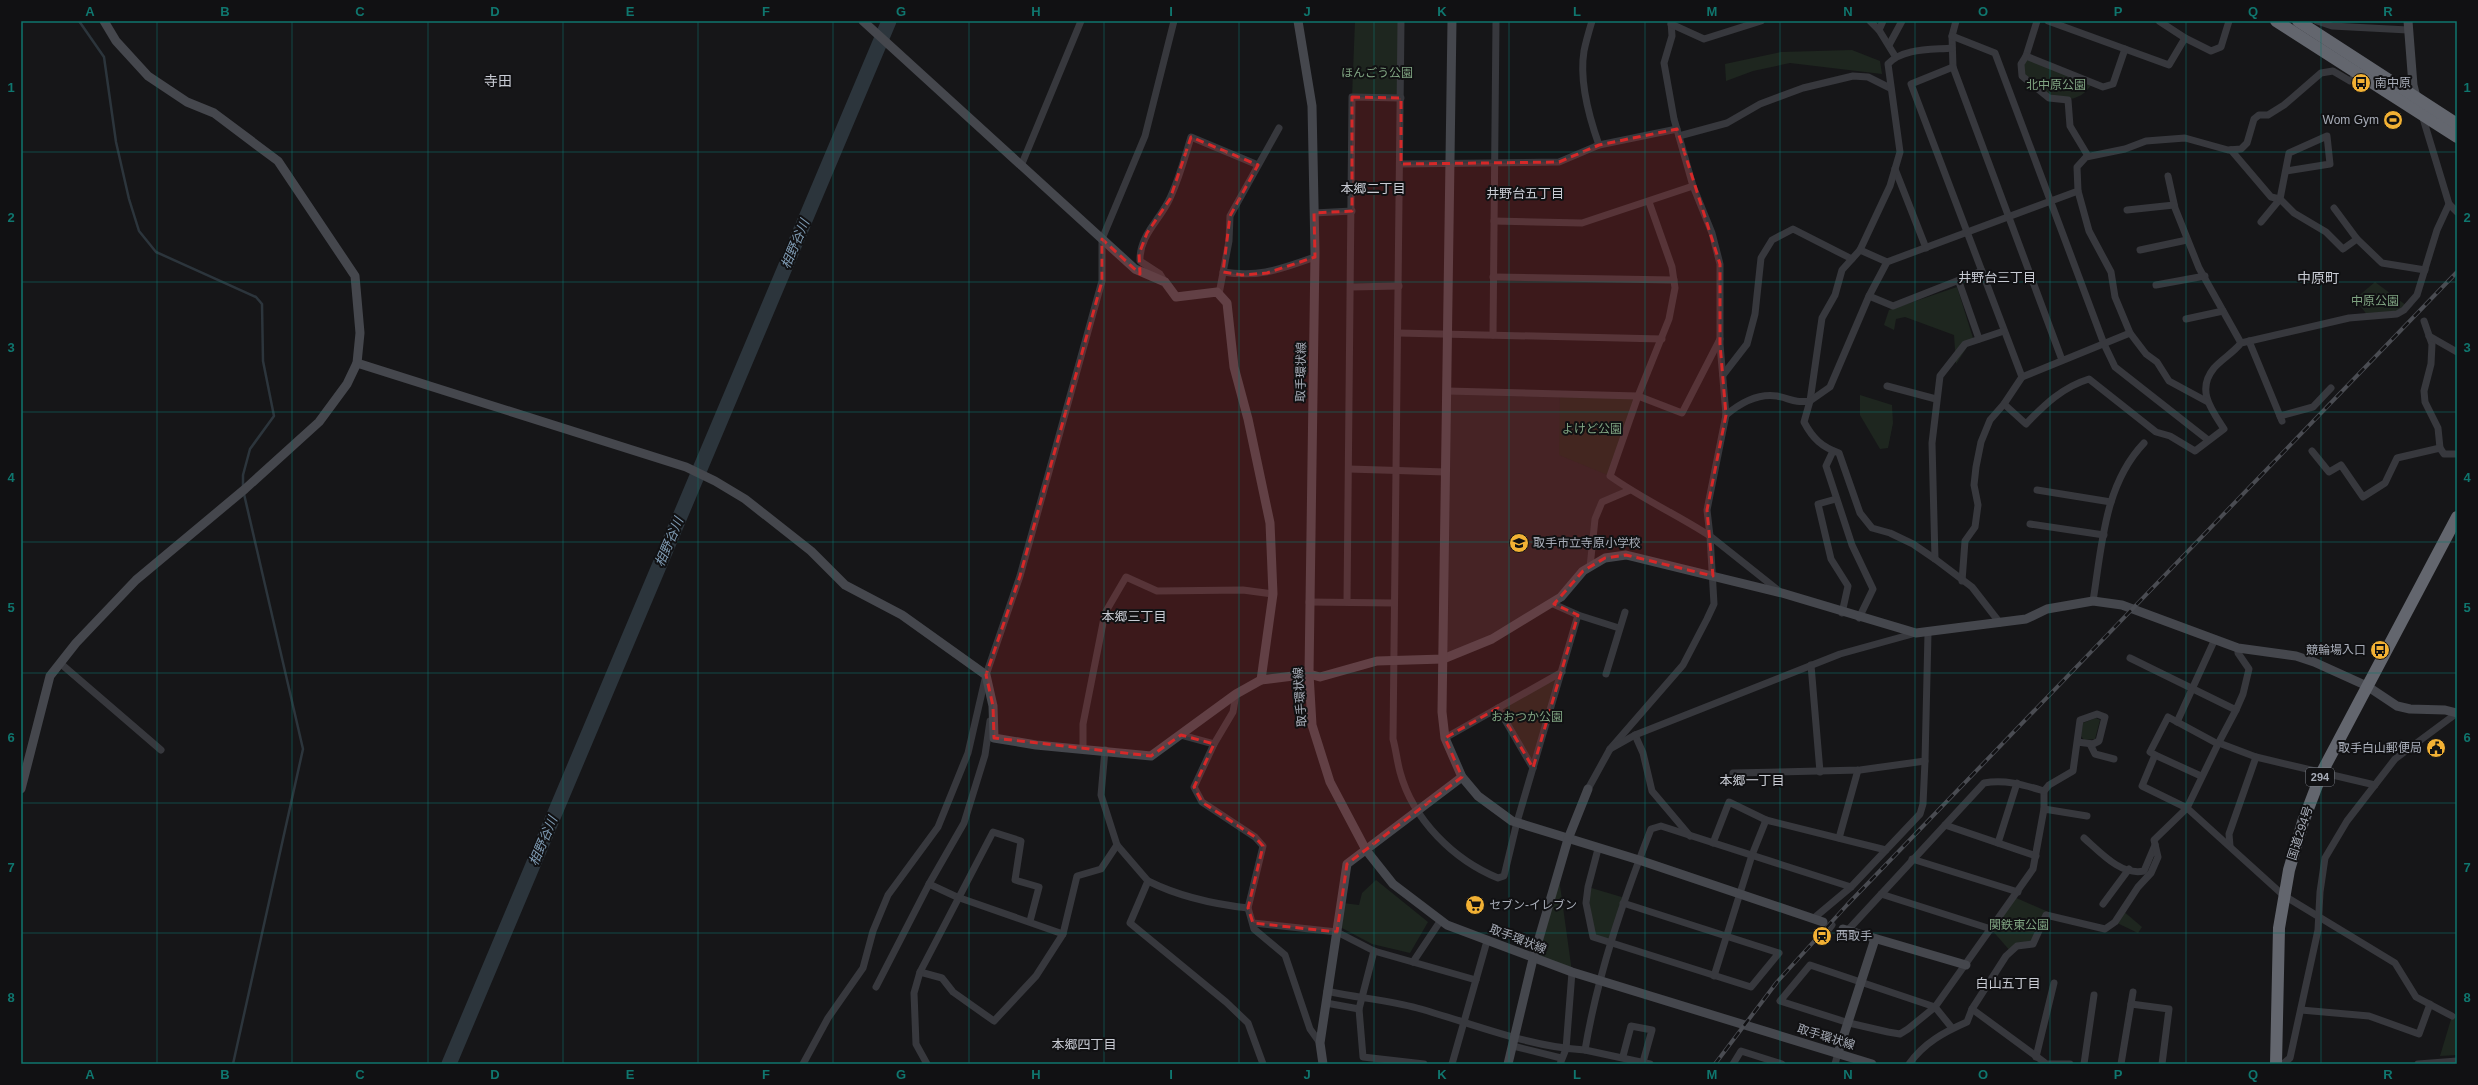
<svg xmlns="http://www.w3.org/2000/svg" width="2478" height="1085" font-family="Arial,'Noto Sans JP',sans-serif">
<style>
.built{fill:#222225}
.green{fill:#1e261f}
.lines{fill:none;stroke-linecap:round;stroke-linejoin:round}
.stream{stroke:#2c353c;stroke-width:2.5}
.river{stroke:#2c353c;stroke-width:15}
.street{stroke:#37383d;stroke-width:7}
.secondary{stroke:#45474d;stroke-width:9}
.highway{stroke:#63666e;stroke-width:12}
.rail-casing{stroke:#4a4c52;stroke-width:4}
.rail{stroke:#111113;stroke-width:2.5;stroke-dasharray:8;stroke-linecap:butt}
.marked{fill:#d62828;fill-opacity:0.2;stroke:#d62828;stroke-width:3;stroke-dasharray:8 5;stroke-linejoin:round}
.grid{fill:none;stroke:#0f766e;stroke-width:1;stroke-opacity:0.55}
.labels{text-anchor:middle;dominant-baseline:central;stroke-width:4;stroke-linejoin:round;paint-order:stroke}
.shield{fill:#111113;stroke:#7b7e86;stroke-width:1}
.shield-label{font-size:11px;font-weight:bold;fill:#a8adb8}
.park-label{font-size:12px;fill:#7fa381;stroke:#111113}
.poi-label{font-size:12px;fill:#a8adb8;stroke:#111113;text-anchor:start}
.street-label{font-size:12px;fill:#a8adb8;stroke:#111113}
.neighbourhood-label{font-size:13px;fill:#c9ccd4;stroke:#111113}
.water-label{font-size:13px;font-style:italic;fill:#7f9bb3;stroke:#111113}
.quarter-label{font-size:14px;fill:#c9ccd4;stroke:#111113}
.neatline{fill:none;stroke:#0f766e;stroke-width:1.5}
.grid-label{font-size:13px;text-anchor:middle;font-weight:bold;fill:#0f766e}
</style>
<rect width="100%" height="100%" fill="#161618"/>
<polygon class="built" points="1447,391 1560,394 1610,476 1630,490 1602,502 1595,519 1590,567 1561,597 1492,639 1443,659"/>
<g class="green">
<polygon points="1355,21 1401,21 1401,98 1352,97"/>
<polygon points="1852,50 1880,61 1882,74 1790,63 1753,71 1726,81 1725,64 1781,52"/>
<path d="M2026 56 2091 85C2081 100 2069 100 2051 100L2022 76Z"/>
<polygon points="2375,282 2407,306 2404,310 2368,316 2355,299"/>
<polygon points="1957,287 1973,338 1956,364 1954,335 1905,317 1896,319 1894,330 1884,325 1889,310"/>
<polygon points="1560,394 1638,396 1610,476 1559,455"/>
<polygon points="1860,395 1892,405 1893,423 1888,448 1880,449 1860,415"/>
<polygon points="1562,672 1533,768 1498,708"/>
<polygon points="2096,718 2100,720 2095,739 2084,740 2081,736 2083,723"/>
<polygon points="1558,871 1572,972 1533,959"/>
<polygon points="1376,880 1428,922 1410,953 1372,944 1342,928 1343,903 1359,905 1362,893"/>
<polygon points="1588,887 1625,898 1610,942 1593,937"/>
<polygon points="2014,897 2053,914 2030,945 2011,952 1991,929"/>
<polygon points="2122,910 2142,927 2138,933 2115,922"/>
<polygon points="2452,1016 2457,1017 2457,1055 2440,1056"/>
</g>
<g class="lines">
<g class="stream">
<polyline points="79,21 104,57 116,142 129,199 139,231 156,252 256,297 262,304 263,361 274,416 250,449 243,475 243,487"/>
<polyline points="233,1064 303,749 244,494"/>
</g>
<polyline class="river" points="449,1064 889,21"/>
<g class="street">
<path d="M1401 21 1393 739C1396 750 1397 761 1400 772 1413 820 1454 860 1498 878L1504 876 1517 822 1578 615"/>
<path d="M1592 21C1589 31 1586 41 1584 51 1579 81 1589 117 1599 145"/>
<polyline points="1671,21 1672,36 1664,63 1674,119 1693,186 1712,233 1720,264 1720,344 1726,415 1707,510 1710,536 1779,591"/>
<polyline points="1870,21 1879,30 1895,56"/>
<polyline points="1956,21 1952,36 1953,67 2062,360"/>
<polyline points="2037,21 2026,56 2103,87 2113,84 2125,49"/>
<polyline points="2048,21 2169,65 2185,38 2159,21"/>
<polyline points="2317,21 2332,26 2408,30"/>
<polyline points="1671,24 1704,39 1761,21"/>
<polyline points="1879,30 1883,21"/>
<polyline points="1952,36 1995,53 2104,344 2115,367 2208,440"/>
<polyline points="2185,38 2211,51 2221,47 2229,21"/>
<polyline points="1889,45 1902,21"/>
<polyline points="2026,56 2021,64 2022,76 2049,98 2068,100 2070,126 2088,156"/>
<polyline points="1953,67 1911,84 2022,377"/>
<polyline points="2422,115 2449,204 2457,212"/>
<polyline points="1679,136 1727,123 1760,104 1803,88 1853,76 1868,77 1890,88"/>
<polyline points="2231,150 2271,197 2280,199 2261,222"/>
<polyline points="1401,164 1559,162 1599,145 1677,129"/>
<polyline points="1021,166 1081,21"/>
<polyline points="1895,169 1926,248"/>
<polyline points="2286,171 2330,164 2327,136 2289,153 2280,199 2294,213 2326,232 2343,249 2357,239"/>
<polyline points="2168,176 2175,208 2199,268 2241,343"/>
<polyline points="2078,191 2089,231 2111,272 2115,297 2130,333"/>
<polyline points="2334,208 2357,239 2382,263 2425,270"/>
<polyline points="2127,210 2174,205"/>
<polyline points="1314,213 1352,211"/>
<polyline points="1494,221 1582,223 1693,186"/>
<polyline points="1860,250 1887,262"/>
<polyline points="2140,250 2187,240"/>
<path d="M1223 272C1260 278 1280 269 1315 257"/>
<polyline points="1493,277 1674,280"/>
<path d="M1165 282 1160 274 1140 261C1139 235 1161 219 1170 198 1179 179 1185 157 1191 137L1258 165"/>
<polyline points="1959,282 1979,339"/>
<polyline points="2156,285 2205,276"/>
<polyline points="1351,287 1399,286"/>
<polyline points="1219,294 1229,241 1230,216 1279,128"/>
<polyline points="1869,296 1893,306 1982,271"/>
<polyline points="2186,319 2223,311"/>
<polyline points="2424,321 2432,344 2431,364 2424,391 2425,402 2438,428 2440,448"/>
<polyline points="1398,333 1662,339"/>
<polyline points="1493,335 1496,21"/>
<polyline points="2429,336 2457,352"/>
<polyline points="2249,341 2282,421"/>
<polyline points="1723,375 1747,344 1755,314 1761,258 1772,240 1793,229 1852,259"/>
<polyline points="1887,386 1936,399"/>
<polyline points="1447,391 1638,396 1682,413 1720,339"/>
<path d="M2004 404 2026 424C2045 404 2063 387 2089 379L2156 432 2170 436 2195 451 2224 429C2211 409 2196 390 2214 368 2222 359 2233 353 2241 343L2349 318 2397 314 2404 310 2417 295 2437 230 2449 204"/>
<path d="M1726 415C1739 404 1758 393 1777 396 1792 399 1793 403 1810 401L1822 318 1835 295 1842 270 1860 250 1890 186 1900 152 1888 64C1903 48 1931 50 1952 48"/>
<polyline points="2280,416 2313,407 2331,388"/>
<polyline points="1833,451 1826,466 1852,545 1873,589 1859,618"/>
<polyline points="2312,451 2329,472 2341,465 2363,497 2385,483 2397,458 2440,448 2444,454 2457,454"/>
<polyline points="1349,469 1446,472"/>
<polyline points="2037,490 2111,502"/>
<polyline points="1836,499 1818,504 1831,559 1848,586 1842,613"/>
<polyline points="2030,524 2104,535"/>
<polyline points="1935,559 1932,443 1940,376 1965,344 2004,331"/>
<polyline points="1590,567 1595,519 1602,502 1630,490"/>
<polyline points="1962,581 1965,541 1975,527 1978,505 1974,485 1976,467 1981,442 1990,420 2004,404 2022,377 2130,333 2146,354 2157,362 2169,381 2206,401"/>
<path d="M2093 601C2102 546 2104 485 2144 443"/>
<polyline points="1309,602 1394,603"/>
<polyline points="1347,602 1352,97 1401,98"/>
<polyline points="1551,603 1578,615 1619,628"/>
<path d="M2000 623 1972 587 1935 559 1913 544 1890 533 1872 528 1860 513 1839 453C1822 447 1813 439 1804 422L1810 401 1830 387 1869 296 1887 262 2078 191 2077 167 2086 157 2125 149 2146 141 2185 138 2228 150 2241 149 2247 143 2254 119 2259 115H2268L2284 105 2321 73 2333 71 2350 81 2359 73"/>
<polyline points="2130,658 2236,710 2243,694 2249,669 2238,653 2238,648"/>
<polyline points="60,663 161,750"/>
<polyline points="1811,665 1820,772"/>
<polyline points="1606,674 1625,612"/>
<polyline points="1236,694 1233,712 1214,744 1194,787 1202,802 1255,837 1263,846 1248,908 1254,929 1285,955 1310,1029 1320,1043"/>
<polyline points="1498,708 1533,768"/>
<polyline points="2177,722 2215,639"/>
<polyline points="1181,735 1214,744"/>
<polyline points="1635,735 1643,753 1652,791 1690,836"/>
<polyline points="1445,738 1562,672"/>
<polyline points="2219,743 2256,757 2375,785"/>
<polyline points="2090,744 2095,754 2114,759"/>
<polyline points="2218,744 2236,710"/>
<polyline points="1083,749 1083,724 1105,613 1126,577 1157,591 1243,590 1273,594"/>
<path d="M1610 749 1683 665 1707 619 1714 604 1710 536C1678 515 1642 499 1610 476L1638 396 1669 319 1675 288 1672 267 1649 202"/>
<polyline points="1105,750 1101,795 1117,845 1148,881 1130,923 1226,1002 1248,1023 1263,1064"/>
<polyline points="2155,755 2201,776"/>
<polyline points="1733,773 1860,770 1925,761"/>
<polyline points="1588,789 1610,749 1635,735 1840,654 1916,633"/>
<polyline points="2044,809 2044,791"/>
<polyline points="1945,825 2036,856"/>
<polyline points="1839,838 1858,770"/>
<path d="M2084 838C2100 852 2121 876 2144 871L2155 845"/>
<polyline points="1713,843 1729,802 1766,820"/>
<polyline points="1998,843 2017,783"/>
<polyline points="2230,846 2229,834 2256,757"/>
<polyline points="1598,849 1588,887 1586,903 1593,937 1751,987 1779,953 1623,903"/>
<polyline points="1912,859 2018,892"/>
<path d="M1148 881C1180 897 1212 904 1248 908"/>
<polyline points="929,884 957,897 1063,934"/>
<polyline points="1881,894 1991,929"/>
<polyline points="2103,904 2129,869"/>
<polyline points="1814,918 1851,887 1920,814 1923,804 1925,761 1928,633"/>
<polyline points="1253,923 1337,932 1374,951 1476,980"/>
<polyline points="1828,930 1832,925"/>
<path d="M1848 930 1984 783C2005 779 2024 785 2044 791L2049 785 2073 771 2080 720 2097 714 2105 717 2099 741 2093 744 2077 742"/>
<polyline points="1413,962 1441,920"/>
<polyline points="920,972 942,978 953,992 994,1021 1036,976 1063,934 1077,876 1101,869 1117,845"/>
<polyline points="1714,976 1752,855 1766,820 1886,850"/>
<polyline points="876,987 929,884 964,823 985,755 990,721"/>
<path d="M1327 991C1357 998 1388 1000 1417 1008 1472 1023 1528 1047 1585 1050 1598 973 1623 901 1651 829L1661 826 1851 887"/>
<polyline points="1326,1003 1359,1009 1374,951"/>
<polyline points="2131,1004 2169,1009 2162,1064"/>
<polyline points="1359,1009 1363,1057 1424,1064"/>
<polyline points="2301,1010 2369,1016 2419,1034 2430,1004"/>
<polyline points="1952,1028 1935,1007 1810,965 1780,1001 1849,1023 1888,1032 1900,1034 1908,1029 1935,1007 2033,869 2044,809 2087,816"/>
<polyline points="1513,1046 1561,1058"/>
<polyline points="1585,1050 1650,1064"/>
<polyline points="1623,1056 1631,1026 1652,1030 1643,1062"/>
<polyline points="2036,1057 2054,983"/>
<polyline points="2044,1062 1972,1009 2006,956 2017,946 2033,944 2046,915 2105,929 2115,922 2138,887 2151,873 2158,857 2154,840 2187,808 2218,744 2168,717 2150,752 2155,755 2142,786 2187,808 2283,895 2395,963 2416,997 2452,1016"/>
<polyline points="803,1064 828,1018 863,968 873,931 888,895 938,827 968,753 986,675 1020,576 1102,281 1102,239 1145,136 1174,21"/>
<polyline points="927,1064 916,1044 914,993 920,972 993,832 1021,841 1015,880 1039,887 1030,921"/>
<polyline points="1452,1064 1487,941"/>
<polyline points="1560,1064 1566,1049 1572,972"/>
<polyline points="1733,1064 1741,1051 1782,1064"/>
<polyline points="1835,1064 1838,1053"/>
<path d="M1909 1064C1924 1043 1944 1032 1967 1022L1972 1009"/>
<polyline points="2043,1064 2070,1064"/>
<polyline points="2084,1064 2094,995"/>
<polyline points="2121,1064 2133,992"/>
<polyline points="2283,1064 2290,1058 2318,930 2320,892 2325,858 2347,821 2395,759 2457,713"/>
<polyline points="2418,1064 2457,1061"/>
</g>
<g class="secondary">
<polyline points="863,21 1135,269 1165,282 1176,297 1217,292 1227,303 1234,367 1248,419 1270,523 1273,594 1261,680 1309,674 1320,677 1377,661 1443,659 1492,639 1561,597 1583,571 1605,558 1626,555 1782,593 1916,633 2026,619 2047,609 2093,601 2122,605 2238,648 2296,656 2314,662 2367,686 2397,706 2410,709 2445,710 2457,713"/>
<polyline points="1298,21 1312,106 1315,253 1309,674 1312,725 1330,782 1366,850 1393,884 1447,925 1572,972 1872,1064"/>
<polyline points="1452,21 1442,712 1445,738 1462,777 1478,796 1512,821 1639,860 1823,922"/>
<polyline points="2408,21 2413,85 2417,101"/>
<polyline points="357,363 686,467 715,481 745,499 811,551 845,585 902,615 986,675 993,706 994,738 1036,745 1151,756 1236,694 1261,680"/>
<polyline points="21,789 50,676 76,643 136,580 245,489 319,422 347,384 357,363 360,333 355,276 278,161 214,113 187,102 148,76 116,41 104,21"/>
<polyline points="1843,929 1966,965"/>
<polyline points="1838,1053 1875,939"/>
<polyline points="1323,1064 1320,1043 1347,864 1462,777"/>
<polyline points="1508,1064 1533,959 1568,839 1588,789"/>
</g>
<g class="highway">
<polyline points="2276,21 2457,137"/>
<polyline points="2298,21 2457,124"/>
<polyline points="2276,1064 2279,928 2289,870 2303,822 2322,772 2457,517"/>
</g>
<g class="rail-casing">
<polyline id="rail" points="1715,1064 1777,982 1847,905 2457,272"/>
</g>
<use href="#rail" class="rail"/>
</g>
<path class="marked" d="M1352 97 1401 98V164L1559 162 1599 145 1677 129 1720 264V344L1726 415 1707 510 1713 576 1626 555 1605 558 1583 571 1554 604 1578 615 1533 768 1498 708 1445 738 1462 777 1347 864 1337 932 1253 923 1248 908 1263 846 1255 837 1202 802 1194 787 1214 744 1181 735 1151 756 994 738 993 706 986 675 1020 576 1102 281V239L1140 274 1139 254 1147 233 1170 199 1191 137 1258 165 1230 216 1223 272 1242 275 1267 273 1315 257 1314 213 1352 211Z"/>
<path class="grid" d="M157 21V1064M292 21V1064M428 21V1064M563 21V1064M698 21V1064M833 21V1064M969 21V1064M1104 21V1064M1239 21V1064M1374 21V1064M1509 21V1064M1645 21V1064M1780 21V1064M1915 21V1064M2050 21V1064M2186 21V1064M2321 21V1064M21 152H2457M21 282H2457M21 412H2457M21 542H2457M21 673H2457M21 803H2457M21 933H2457"/>
<defs>
<g id="bus-disc" transform="scale(1)"><circle r="9.5" fill="#f2b134" stroke="#111113"/><path d="M-5-6H5V4H4V6H2V4H-2V6H-4V4H-5ZM-3.5-4V0h7V-4ZM-3.5 1.2v1.5H-2V1.2ZM2 1.2v1.5H3.5V1.2Z" fill="#111"/></g>
<g id="stadium-disc" transform="scale(1)"><circle r="9.5" fill="#f2b134" stroke="#111113"/><path d="M0-5a6.5 5 0 1 0 0 10a6.5 5 0 1 0 0-10ZM-3.5-1.8h7v3.6h-7Z" fill="#111"/></g>
<g id="school-disc" transform="scale(1)"><circle r="9.5" fill="#f2b134" stroke="#111113"/><path d="M0-5L7-2L0 1L-7-2ZM-4 1L0 2.5L4 1V4Q0 6-4 4Z" fill="#111"/></g>
<g id="civic-disc" transform="scale(1)"><circle r="9.5" fill="#f2b134" stroke="#111113"/><path d="M-.6-6.5H3V-4.5H.6V-3L4-1V1h2V6H-6V1h2V-1L-.6-3ZM-1.2 2.5V6h2.4V2.5Z" fill="#111"/></g>
<g id="supermarket-disc" transform="scale(1)"><circle r="9.5" fill="#f2b134" stroke="#111113"/><path d="M-6-5.5h2.5l.6 2H6L4.5 2H-2.5L-4.4-4H-6ZM-1.5 3.2a1.3 1.3 0 1 0 .1 0ZM3 3.2a1.3 1.3 0 1 0 .1 0Z" fill="#111"/></g>
<g id="station-disc" transform="scale(1)"><circle r="9.5" fill="#f2b134" stroke="#111113"/><path d="M-3-6H3Q5-6 5-4V2Q5 4 3 4L4.5 6H3L1.5 4h-3L-3 6H-4.5L-3 4Q-5 4-5 2V-4Q-5-6-3-6ZM-3.5-4v3h7v-3ZM-3.5 1v1.5H-2V1ZM2 1v1.5H3.5V1Z" fill="#111"/></g>
</defs>
<g fill-rule="evenodd">
<use href="#bus-disc" x="2361" y="83"/>
<use href="#stadium-disc" x="2393" y="120"/>
<use href="#school-disc" x="1519" y="543"/>
<use href="#bus-disc" x="2380" y="650"/>
<use href="#civic-disc" x="2436" y="748"/>
<use href="#supermarket-disc" x="1475" y="905"/>
<use href="#station-disc" x="1822" y="936"/>
</g>
<g class="labels">
<rect class="shield" x="2306" y="768" width="28" height="18" rx="3"/>
<g class="shield-label">
<text x="2320" y="777">294</text>
</g>
<g class="park-label">
<text x="1377" y="73">ほんごう公園</text>
<text x="2056" y="85">北中原公園</text>
<text x="2375" y="301">中原公園</text>
<text x="1592" y="429">よけど公園</text>
<text x="1527" y="717">おおつか公園</text>
<text x="2019" y="925">関鉄東公園</text>
</g>
<g class="poi-label">
<text x="2375" y="83">南中原</text>
<text x="2379" y="120" text-anchor="end">Wom Gym</text>
<text x="1533" y="543">取手市立寺原小学校</text>
<text x="2366" y="650" text-anchor="end">競輪場入口</text>
<text x="2422" y="748" text-anchor="end">取手白山郵便局</text>
<text x="1489" y="905">セブン-イレブン</text>
<text x="1836" y="936">西取手</text>
</g>
<g class="street-label">
<text transform="translate(1301 372) rotate(-89)">取手環状線</text>
<text transform="translate(1300 697) rotate(-94)">取手環状線</text>
<text transform="translate(2300 833) rotate(-72)">国道294号</text>
<text transform="translate(1518 939) rotate(21)">取手環状線</text>
<text transform="translate(1826 1037) rotate(17)">取手環状線</text>
</g>
<g class="neighbourhood-label">
<text x="1373" y="188">本郷二丁目</text>
<text x="1525" y="193">井野台五丁目</text>
<text x="1997" y="277">井野台三丁目</text>
<text x="1134" y="616">本郷三丁目</text>
<text x="1752" y="780">本郷一丁目</text>
<text x="2008" y="983">白山五丁目</text>
<text x="1084" y="1044">本郷四丁目</text>
</g>
<g class="water-label">
<text transform="translate(795 244) rotate(-67)">相野谷川</text>
<text transform="translate(669 542) rotate(-67)">相野谷川</text>
<text transform="translate(543 841) rotate(-67)">相野谷川</text>
</g>
<g class="quarter-label">
<text x="498" y="81">寺田</text>
<text x="2318" y="278">中原町</text>
</g>
</g>
<rect width="2478" height="1085" fill="none" stroke="#111113" stroke-width="44"/>
<rect x="22" y="22" width="2434" height="1041" class="neatline"/>
<g class="grid-label">
<text x="90" y="16">A</text>
<text x="225" y="16">B</text>
<text x="360" y="16">C</text>
<text x="495" y="16">D</text>
<text x="630" y="16">E</text>
<text x="766" y="16">F</text>
<text x="901" y="16">G</text>
<text x="1036" y="16">H</text>
<text x="1171" y="16">I</text>
<text x="1307" y="16">J</text>
<text x="1442" y="16">K</text>
<text x="1577" y="16">L</text>
<text x="1712" y="16">M</text>
<text x="1848" y="16">N</text>
<text x="1983" y="16">O</text>
<text x="2118" y="16">P</text>
<text x="2253" y="16">Q</text>
<text x="2388" y="16">R</text>
<text x="11" y="92">1</text>
<text x="2467" y="92">1</text>
<text x="11" y="222">2</text>
<text x="2467" y="222">2</text>
<text x="11" y="352">3</text>
<text x="2467" y="352">3</text>
<text x="11" y="482">4</text>
<text x="2467" y="482">4</text>
<text x="11" y="612">5</text>
<text x="2467" y="612">5</text>
<text x="11" y="742">6</text>
<text x="2467" y="742">6</text>
<text x="11" y="872">7</text>
<text x="2467" y="872">7</text>
<text x="11" y="1002">8</text>
<text x="2467" y="1002">8</text>
<text x="90" y="1079">A</text>
<text x="225" y="1079">B</text>
<text x="360" y="1079">C</text>
<text x="495" y="1079">D</text>
<text x="630" y="1079">E</text>
<text x="766" y="1079">F</text>
<text x="901" y="1079">G</text>
<text x="1036" y="1079">H</text>
<text x="1171" y="1079">I</text>
<text x="1307" y="1079">J</text>
<text x="1442" y="1079">K</text>
<text x="1577" y="1079">L</text>
<text x="1712" y="1079">M</text>
<text x="1848" y="1079">N</text>
<text x="1983" y="1079">O</text>
<text x="2118" y="1079">P</text>
<text x="2253" y="1079">Q</text>
<text x="2388" y="1079">R</text>
</g>
</svg>
